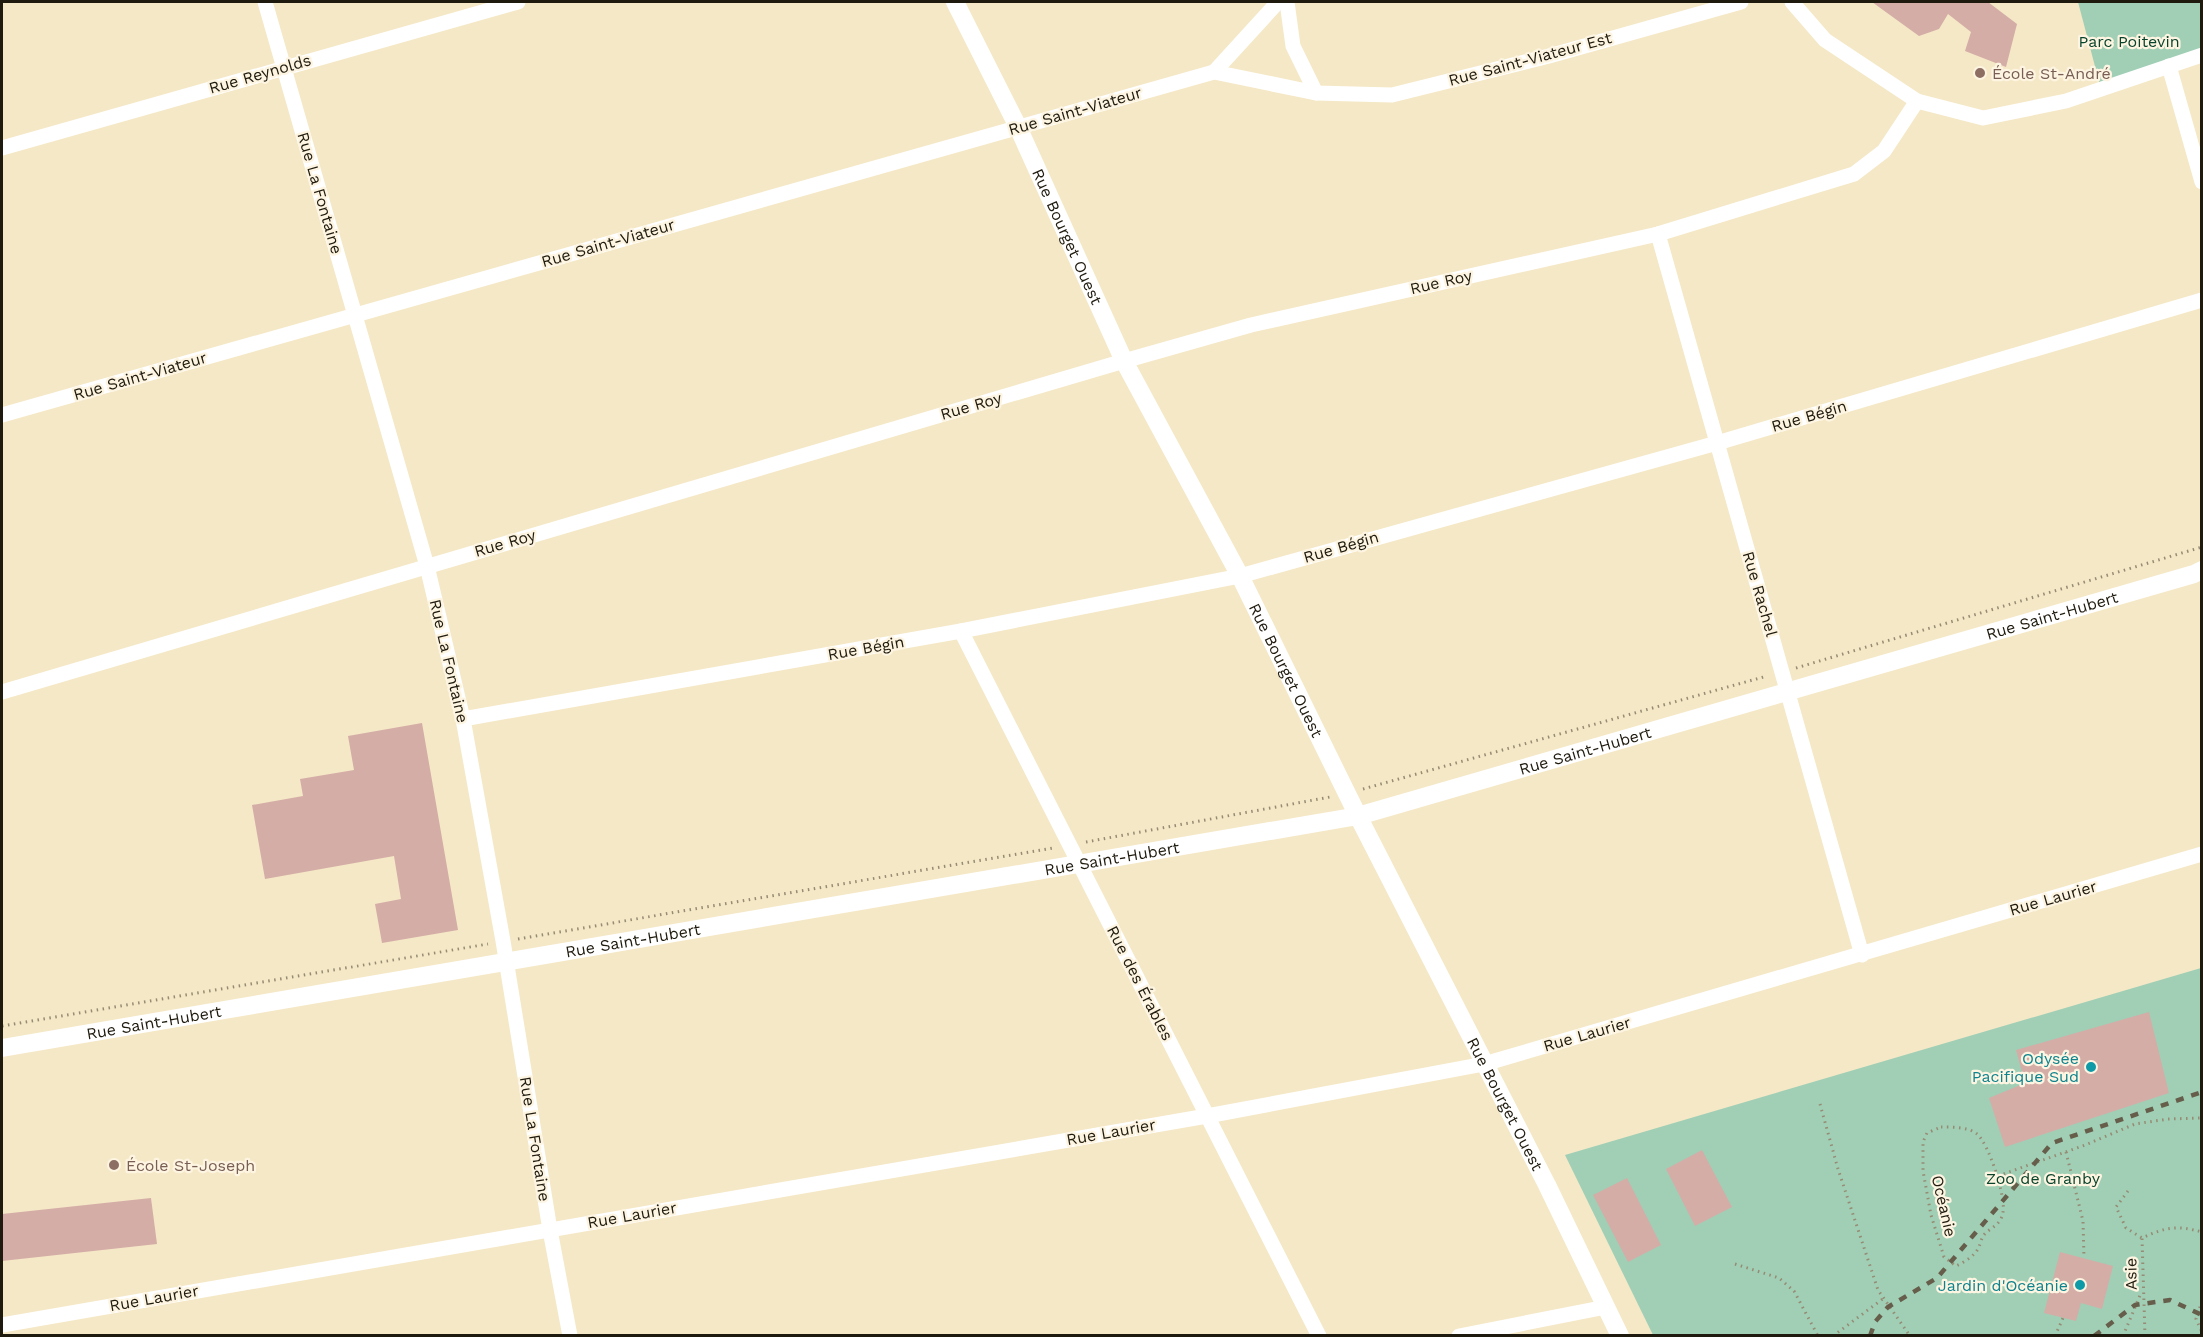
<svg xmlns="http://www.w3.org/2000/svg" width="2203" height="1337" font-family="'Work Sans',sans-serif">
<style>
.green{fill:#a0cfb6}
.building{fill:#d4ada7}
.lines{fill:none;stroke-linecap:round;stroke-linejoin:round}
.path{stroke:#968c74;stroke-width:3;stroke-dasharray:1.5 4.5;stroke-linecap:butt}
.minor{stroke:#fff;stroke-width:15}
.tertiary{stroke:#fff;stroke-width:18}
.rail{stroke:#665e4b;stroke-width:4.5;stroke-dasharray:8 8;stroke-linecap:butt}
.education-dot{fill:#8d6e63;stroke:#fdf5e1;stroke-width:2}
.culture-dot{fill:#0f9aa8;stroke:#fdf5e1;stroke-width:2}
.labels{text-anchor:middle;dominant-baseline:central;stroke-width:4.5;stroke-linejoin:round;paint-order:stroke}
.park-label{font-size:16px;fill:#08432c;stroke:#fdf5e1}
.street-label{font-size:16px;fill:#1f1a0e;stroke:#fdf5e1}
.education-label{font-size:16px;fill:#785e54;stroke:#fdf5e1;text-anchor:start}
.culture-label{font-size:16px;fill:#0d838f;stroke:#fdf5e1;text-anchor:end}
</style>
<rect width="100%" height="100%" fill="#f5e8c6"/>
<g class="green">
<polygon points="2078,2 2201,2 2201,60 2101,89"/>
<polygon points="2201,968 2201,1335 1653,1335 1565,1155"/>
</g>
<g class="building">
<polygon points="1872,2 1988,2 2017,24 2006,67 1965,51 1971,32 1948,14 1939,29 1919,36"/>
<polygon points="422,723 458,930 382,943 375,904 401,899 394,856 265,879 252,805 303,796 300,779 354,770 348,736"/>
<polygon points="2149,1012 2169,1093 2005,1147 1989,1098 2025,1083 2016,1050"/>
<polygon points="1702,1150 1732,1207 1695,1226 1666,1169"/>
<polygon points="1627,1178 1661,1245 1628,1262 1593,1195"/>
<polygon points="151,1198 157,1244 2,1261 2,1214"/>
<polygon points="2060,1252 2113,1266 2102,1309 2081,1303 2076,1321 2044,1313"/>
</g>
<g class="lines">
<g class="path">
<polyline points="1796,668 2202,547"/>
<polyline points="1363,789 1767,676"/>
<polyline points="1086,842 1330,797"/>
<polyline points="518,939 1053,848"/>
<polyline points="2,1026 488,944"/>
<polyline points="2202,1058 2202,1069"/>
<polyline points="1820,1104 1838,1169 1878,1290 1910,1336"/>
<path d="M1941 1127C1952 1127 1969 1127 1977 1134 1989 1144 2006 1197 2003 1212 2001 1226 1990 1227 1983 1236 1981 1240 1980 1245 1978 1249 1973 1257 1964 1262 1956 1266L1944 1257 1931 1215 1923 1171V1142L1927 1133Z"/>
<polyline points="2066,1152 2083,1221 2084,1258"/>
<polyline points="1998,1176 2085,1145 2135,1124 2168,1119 2202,1118"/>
<polyline points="2128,1191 2116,1207 2126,1228 2142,1238"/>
<polyline points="1735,1264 1779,1278 1794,1291 1818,1336"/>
<polyline points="2202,1301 2196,1319 2202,1332"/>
<polyline points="1833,1336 1884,1298"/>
<polyline points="2055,1336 2063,1318"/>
<polyline points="2123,1336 2141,1293"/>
<path d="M2145 1336 2142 1238C2166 1227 2176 1225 2202 1232"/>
</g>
<g class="minor">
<polyline points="265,2 427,566 463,719 503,941 550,1230 570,1336"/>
<polyline points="1287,2 1293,46 1316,93"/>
<polyline points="1792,2 1825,40 1917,101 1983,118 2066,101 2202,55"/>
<polyline points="2169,66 2202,182"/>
<polyline points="1214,72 1278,2"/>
<polyline points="2,148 518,2"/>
<polyline points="1658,234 1862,955"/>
<polyline points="2,415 1214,72 1316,93 1392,95 1549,56 1741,2"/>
<polyline points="961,631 1319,1336"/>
<polyline points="2,692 1124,361 1251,325 1658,234 1854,174 1884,151 1917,101"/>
<polyline points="463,719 961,631 1240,576 1717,443 2202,300"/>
<polyline points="2,1325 1207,1116 1484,1064 2202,854"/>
<polyline points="1459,1336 1606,1307"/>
</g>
<g class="tertiary">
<path id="s1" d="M955 2 1018 127 1124 361 1240 576 1358 816 1547 1185 1620 1336"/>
<path id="s2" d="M2 1048 1358 816 2194 574 2202 570"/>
</g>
<g class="rail">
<polyline points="1870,1336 1875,1322 1888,1307 1937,1278 2052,1143 2202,1092"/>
<polyline points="2094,1336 2135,1305 2170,1300 2202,1315"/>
</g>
</g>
<g class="education-dot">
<circle cx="1980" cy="73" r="6"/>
<circle cx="114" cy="1165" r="6"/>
</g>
<g class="culture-dot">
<circle cx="2091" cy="1067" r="6"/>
<circle cx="2080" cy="1285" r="6"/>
</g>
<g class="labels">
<g class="park-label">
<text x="2129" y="41">Parc Poitevin</text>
<text x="2043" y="1178">Zoo de Granby</text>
</g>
<g class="street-label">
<text transform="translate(1530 59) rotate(-15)">Rue Saint-Viateur Est</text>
<text transform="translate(260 74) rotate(-16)">Rue Reynolds</text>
<text transform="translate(1075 111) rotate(-16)">Rue Saint-Viateur</text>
<text transform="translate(320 193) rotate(74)">Rue La Fontaine</text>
<text stroke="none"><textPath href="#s1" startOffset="260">Rue Bourget Ouest</textPath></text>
<text transform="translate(608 243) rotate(-16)">Rue Saint-Viateur</text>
<text transform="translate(1441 282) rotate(-13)">Rue Roy</text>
<text transform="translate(140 376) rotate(-16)">Rue Saint-Viateur</text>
<text transform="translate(971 406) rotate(-16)">Rue Roy</text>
<text transform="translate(1809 416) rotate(-16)">Rue Bégin</text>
<text transform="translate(505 543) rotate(-16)">Rue Roy</text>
<text transform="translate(1341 547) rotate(-16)">Rue Bégin</text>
<text transform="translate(1760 594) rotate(74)">Rue Rachel</text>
<text stroke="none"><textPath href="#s2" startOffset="2098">Rue Saint-Hubert</textPath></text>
<text transform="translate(866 648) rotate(-10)">Rue Bégin</text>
<text transform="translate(449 661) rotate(77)">Rue La Fontaine</text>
<text stroke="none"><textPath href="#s1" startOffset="746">Rue Bourget Ouest</textPath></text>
<text stroke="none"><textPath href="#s2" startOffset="1612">Rue Saint-Hubert</textPath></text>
<text stroke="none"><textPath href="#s2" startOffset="1126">Rue Saint-Hubert</textPath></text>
<text transform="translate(2053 898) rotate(-16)">Rue Laurier</text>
<text stroke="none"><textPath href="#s2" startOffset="640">Rue Saint-Hubert</textPath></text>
<text transform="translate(1140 983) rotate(63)">Rue des Érables</text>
<text stroke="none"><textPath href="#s2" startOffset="154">Rue Saint-Hubert</textPath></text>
<text transform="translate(1587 1034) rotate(-16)">Rue Laurier</text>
<text stroke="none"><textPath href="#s1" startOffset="1232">Rue Bourget Ouest</textPath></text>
<text transform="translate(1111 1132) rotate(-10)">Rue Laurier</text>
<text transform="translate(535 1139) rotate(81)">Rue La Fontaine</text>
<text transform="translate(1944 1206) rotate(77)">Océanie</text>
<text transform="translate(632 1215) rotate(-10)">Rue Laurier</text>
<text transform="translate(2131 1274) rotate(-91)">Asie</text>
<text transform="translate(154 1298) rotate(-10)">Rue Laurier</text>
</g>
<g class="education-label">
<text x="1992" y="73">École St-André</text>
<text x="126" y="1165">École St-Joseph</text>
</g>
<g class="culture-label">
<text x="2079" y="1058">Odysée<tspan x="2079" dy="18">Pacifique Sud</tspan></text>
<text x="2068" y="1285">Jardin d'Océanie</text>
</g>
</g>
<rect width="2203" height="1337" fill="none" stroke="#1f1a0e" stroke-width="6"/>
</svg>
